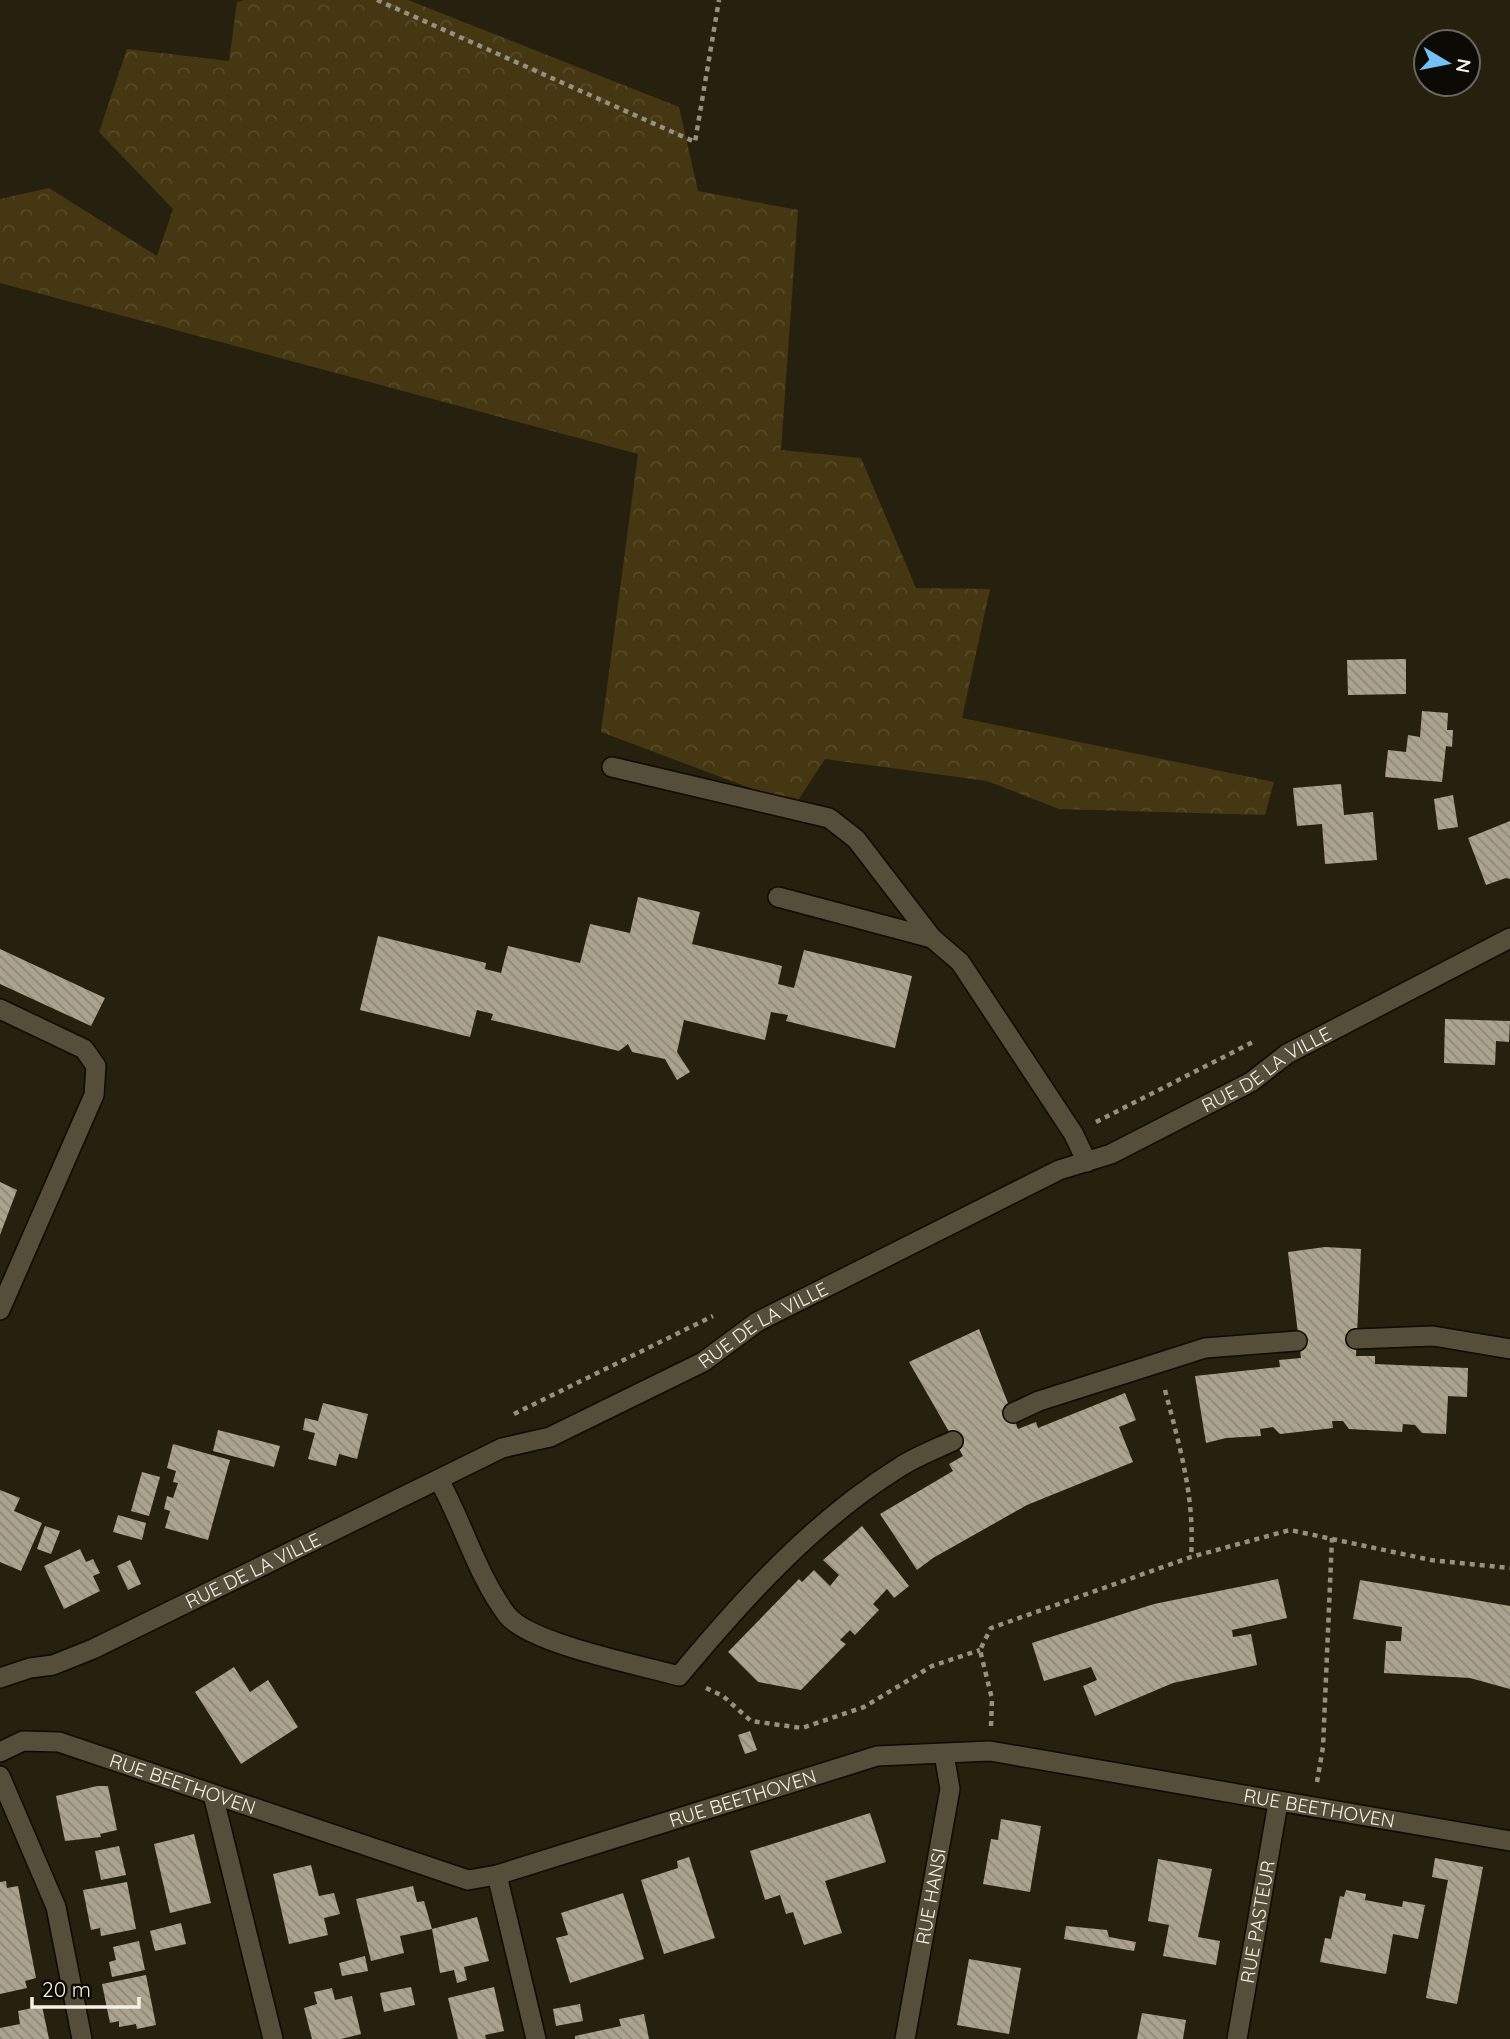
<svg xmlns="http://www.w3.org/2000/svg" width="1510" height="2039" font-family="Quicksand,sans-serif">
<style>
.forest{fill:url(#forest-crowns)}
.building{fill:url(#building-back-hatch)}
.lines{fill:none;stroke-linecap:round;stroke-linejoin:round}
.service-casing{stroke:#0f0900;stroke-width:22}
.minor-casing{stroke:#0f0900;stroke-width:22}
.path{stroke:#959182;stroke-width:4.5;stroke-dasharray:5 5;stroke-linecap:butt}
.service{stroke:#554e3b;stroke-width:19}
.minor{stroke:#554e3b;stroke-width:19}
.labels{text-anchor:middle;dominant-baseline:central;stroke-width:7;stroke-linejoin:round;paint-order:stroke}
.street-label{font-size:19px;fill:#f5f1e5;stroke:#0c0a04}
</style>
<defs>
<pattern id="forest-crowns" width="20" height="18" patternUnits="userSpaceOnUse" patternTransform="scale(1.75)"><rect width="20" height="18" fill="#443711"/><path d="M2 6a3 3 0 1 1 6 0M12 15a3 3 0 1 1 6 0" fill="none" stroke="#564b28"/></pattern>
<pattern id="building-back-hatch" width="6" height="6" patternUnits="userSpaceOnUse" patternTransform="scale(1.75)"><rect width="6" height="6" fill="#aba38e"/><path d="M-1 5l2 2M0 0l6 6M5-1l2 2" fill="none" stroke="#8e8878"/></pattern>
</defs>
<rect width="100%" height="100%" fill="#26200e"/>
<polygon class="forest" points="245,0 408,0 679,107 698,191 798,210 781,450 861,458 916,588 990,589 962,718 1274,782 1265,815 1059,809 987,781 825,759 795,805 601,732 638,454 0,283 0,199 49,188 157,256 173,209 99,132 127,49 229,61 237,2"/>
<g class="building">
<polygon points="1406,659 1406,694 1348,695 1347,660"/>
<polygon points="1422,711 1448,713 1447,730 1453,730 1452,747 1446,746 1442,782 1385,777 1388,750 1406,752 1408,735 1420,737"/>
<polygon points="1341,784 1344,815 1373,812 1377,860 1325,864 1322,824 1297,826 1293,788"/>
<polygon points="1453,795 1458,827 1438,830 1434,799"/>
<polygon points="1510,821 1510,879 1506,878 1486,885 1468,838"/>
<polygon points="638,897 700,912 692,944 782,966 778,984 794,988 804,950 912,976 895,1048 786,1021 788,1015 771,1012 765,1040 684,1020 677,1052 690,1072 677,1080 665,1059 632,1052 628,1044 619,1051 491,1020 493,1014 477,1010 470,1037 360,1010 378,936 486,963 485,969 501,973 508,946 580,963 590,924 630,933"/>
<polygon points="0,949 105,998 91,1026 0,984"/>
<polygon points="1445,1019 1510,1021 1509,1042 1496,1041 1495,1065 1444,1063"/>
<polygon points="0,1182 17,1190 0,1235"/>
<polygon points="1325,1247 1361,1249 1356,1356 1375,1356 1375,1364 1468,1368 1467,1397 1448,1396 1446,1434 1422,1433 1415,1425 1403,1424 1402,1432 1349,1429 1343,1421 1332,1421 1333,1428 1280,1434 1273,1427 1260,1429 1261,1436 1226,1438 1206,1443 1195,1376 1280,1367 1279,1360 1301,1358 1288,1252"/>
<polygon points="979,1329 1018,1429 1036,1422 1038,1428 1125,1393 1136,1420 1119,1427 1133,1462 1027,1505 933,1558 917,1570 880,1514 953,1471 949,1464 963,1456 909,1362"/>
<polygon points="323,1403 368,1414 357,1459 339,1454 336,1466 308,1459 315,1433 303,1430 305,1418 318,1421"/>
<polygon points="218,1430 280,1446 274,1467 213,1451"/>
<polygon points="173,1444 230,1460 208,1540 165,1528 170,1511 164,1509 167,1496 173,1498 178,1483 173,1482 176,1471 167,1468"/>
<polygon points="142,1472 160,1477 149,1516 131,1511"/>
<polygon points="0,1490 20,1498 14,1511 42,1523 21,1571 0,1562"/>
<polygon points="118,1515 146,1523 142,1540 113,1532"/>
<polygon points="45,1526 60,1531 51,1554 37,1549"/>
<polygon points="862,1526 909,1586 894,1598 887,1589 873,1604 879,1610 855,1635 850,1630 840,1640 846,1644 801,1690 758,1682 728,1652 799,1579 802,1582 814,1570 830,1586 839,1575 823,1560"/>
<polygon points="80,1549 86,1562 93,1559 100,1573 93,1576 100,1591 64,1609 44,1566"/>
<polygon points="130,1560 141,1584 128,1590 117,1566"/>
<polygon points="1278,1579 1287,1618 1232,1630 1233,1637 1251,1634 1257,1665 1173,1683 1095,1716 1083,1686 1097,1680 1091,1667 1044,1681 1032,1643 1154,1604"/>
<polygon points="1360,1580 1510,1606 1510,1689 1470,1678 1384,1673 1386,1641 1401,1641 1402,1627 1353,1619"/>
<polygon points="234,1667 250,1692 268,1680 298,1727 241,1764 195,1692"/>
<polygon points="750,1731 757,1750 745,1754 738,1735"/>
<polygon points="97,1786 108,1786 117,1830 100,1834 101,1837 65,1841 56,1796"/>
<polygon points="870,1813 886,1862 825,1881 842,1933 804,1945 793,1912 786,1914 780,1895 765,1900 750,1851"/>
<polygon points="1001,1819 1041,1826 1030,1892 983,1884 991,1839 998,1840"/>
<polygon points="194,1834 211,1903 170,1913 154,1844"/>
<polygon points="119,1846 126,1875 101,1880 95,1851"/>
<polygon points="689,1857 715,1938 664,1954 641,1880 678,1868 677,1861"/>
<polygon points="1435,1858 1483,1867 1457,2004 1426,1998 1448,1880 1432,1877"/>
<polygon points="1158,1859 1212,1869 1198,1937 1220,1941 1216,1965 1163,1956 1169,1925 1148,1921"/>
<polygon points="311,1865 319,1896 334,1893 340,1914 324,1918 328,1935 289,1944 273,1874"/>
<polygon points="6,1881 7,1888 18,1886 36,1978 25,1981 27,1988 0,1994 0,1882"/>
<polygon points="127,1882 136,1929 101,1936 100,1928 91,1930 83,1890"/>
<polygon points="413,1886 417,1902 424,1901 432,1929 400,1936 404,1953 371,1961 356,1899"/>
<polygon points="1346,1890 1366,1894 1365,1900 1402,1907 1403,1901 1425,1905 1418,1939 1393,1934 1386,1974 1320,1962 1325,1938 1331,1939 1340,1896 1344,1897"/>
<polygon points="623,1893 644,1959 570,1983 556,1938 568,1935 561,1913"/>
<polygon points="477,1917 489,1961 464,1967 467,1980 457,1983 454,1970 440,1973 432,1929"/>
<polygon points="181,1923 186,1944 155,1951 150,1931"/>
<polygon points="1066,1926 1107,1930 1109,1937 1136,1942 1134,1951 1064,1939"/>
<polygon points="139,1941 145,1970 112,1977 109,1962 116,1960 113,1947"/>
<polygon points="365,1956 368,1971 342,1976 339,1963"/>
<polygon points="969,1959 1021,1968 1009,2034 957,2025"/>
<polygon points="146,1975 156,2025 137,2029 136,2024 119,2027 119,2021 110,2023 102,1984"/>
<polygon points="411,1987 415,2005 384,2012 380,1993"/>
<polygon points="494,1987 504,2031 485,2035 486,2039 458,2039 448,1998"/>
<polygon points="332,1988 335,2000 352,1996 361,2034 341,2039 312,2039 304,2008 317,2004 314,1992"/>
<polygon points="580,2004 583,2021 556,2026 553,2009"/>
<polygon points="42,2006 49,2039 0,2039 0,2028 20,2024 18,2011"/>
<polygon points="1142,2013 1186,2020 1183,2039 1137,2039"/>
<polygon points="644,2014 649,2039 575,2039 575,2036 621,2026 619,2019"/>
</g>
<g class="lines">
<g class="service-casing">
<g id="service">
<polyline points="612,767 829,818 856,839 932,938"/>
<polyline points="778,897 932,938 960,962 1073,1133 1087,1162"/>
<polyline points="1356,1339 1433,1336 1510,1349"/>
<polyline points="1013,1413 1039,1401 1205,1348 1297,1341"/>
<path d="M439 1480C463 1523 477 1575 507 1615 530 1644 640 1665 679 1676 744 1598 813 1521 900 1467 917 1456 936 1449 953 1441"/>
</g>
</g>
<g class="minor-casing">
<g id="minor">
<polyline points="0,1009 84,1049 96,1066 94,1095 0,1310"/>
<path id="s1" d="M0 1678 30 1668 53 1665 93 1649 502 1448 550 1437 703 1362 757 1322 1059 1170 1111 1154 1251 1082 1287 1054 1510 938"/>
<path id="s2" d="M0 1752 23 1741 59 1742 468 1880 497 1875 877 1756 990 1751 1510 1841"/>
<polyline points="0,1776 56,1907 82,2039"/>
<polyline points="213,1795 273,2039"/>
<polyline points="497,1875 536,2039"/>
<path id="s3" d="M905 2039 950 1789 944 1754"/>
<path id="s4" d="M1237 2039 1278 1803"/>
</g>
</g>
<g class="path">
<polyline points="377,0 695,142 719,0"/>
<polyline points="1096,1122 1253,1042"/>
<path d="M1165 1390C1180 1448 1195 1497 1191 1557"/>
<polyline points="514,1414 713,1316"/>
<polyline points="706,1688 723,1696 751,1721 802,1728 864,1707 932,1666 980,1650"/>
<polyline points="991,1726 992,1699 980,1650 991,1628 1191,1557 1290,1530 1431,1560 1510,1568"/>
<polyline points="1317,1782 1323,1747 1332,1538"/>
</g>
<use href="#service" class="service"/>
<use href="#minor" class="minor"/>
</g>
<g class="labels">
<g class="street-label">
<text stroke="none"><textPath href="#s1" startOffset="1410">RUE DE LA VILLE</textPath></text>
<text stroke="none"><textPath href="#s1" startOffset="844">RUE DE LA VILLE</textPath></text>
<text stroke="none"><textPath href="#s1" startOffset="276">RUE DE LA VILLE</textPath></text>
<text stroke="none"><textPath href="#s2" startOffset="192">RUE BEETHOVEN</textPath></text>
<text stroke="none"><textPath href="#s2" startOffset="780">RUE BEETHOVEN</textPath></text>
<text stroke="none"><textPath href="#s2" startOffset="1368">RUE BEETHOVEN</textPath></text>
<text stroke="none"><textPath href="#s3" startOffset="145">RUE HANSI</textPath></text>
<text stroke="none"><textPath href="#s4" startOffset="119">RUE PASTEUR</textPath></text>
</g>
</g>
<g transform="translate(1447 63) rotate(100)"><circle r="33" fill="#0c0a04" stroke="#69665e" stroke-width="2"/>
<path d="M0-5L12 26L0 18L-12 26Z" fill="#75c0f6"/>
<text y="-10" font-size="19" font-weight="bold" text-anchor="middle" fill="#f5f1e5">N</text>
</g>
<path d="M32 1997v10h107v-10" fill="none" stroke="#f5f1e5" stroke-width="3.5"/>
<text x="42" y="1997" font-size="21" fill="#f5f1e5" stroke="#0c0a04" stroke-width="5" paint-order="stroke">20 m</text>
</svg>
